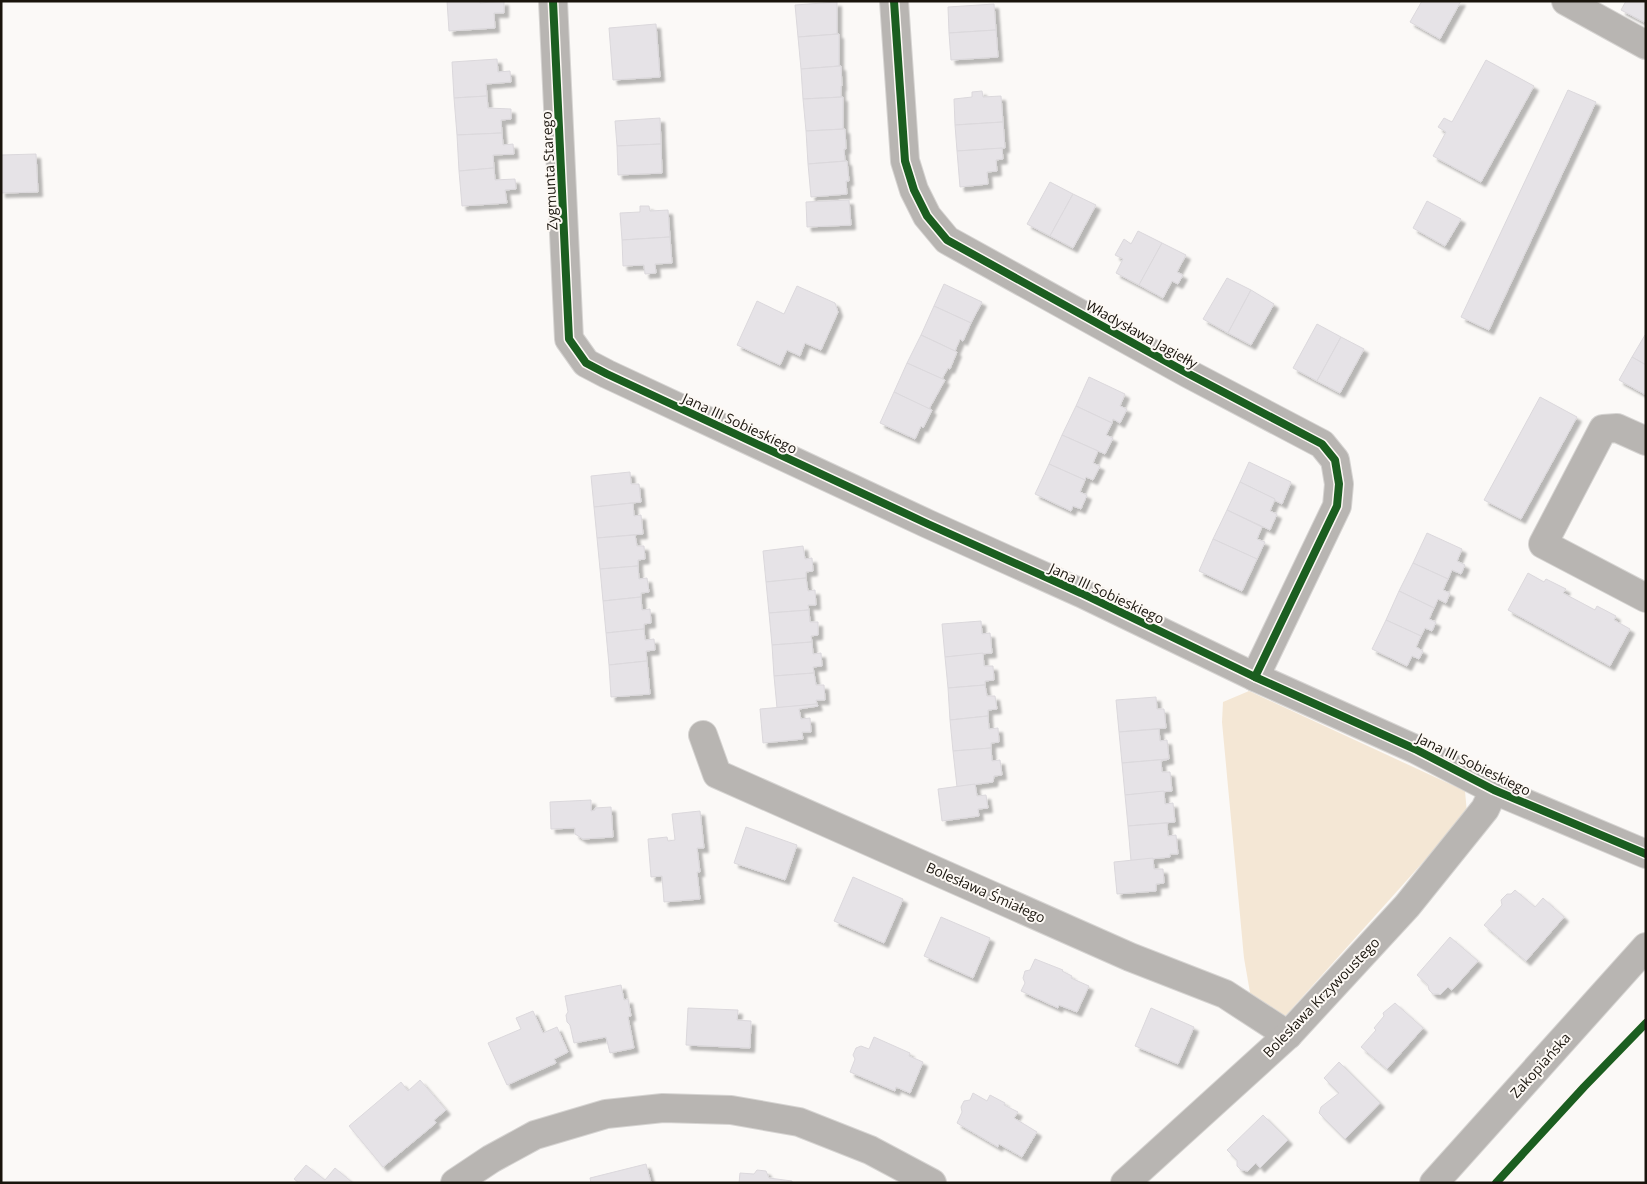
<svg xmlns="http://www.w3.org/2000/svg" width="1647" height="1184" font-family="'Open Sans',sans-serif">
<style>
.green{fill:#f4e7d5}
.building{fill:#e6e3e7;stroke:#dbd8dc;filter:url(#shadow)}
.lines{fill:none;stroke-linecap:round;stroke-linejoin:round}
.street-casing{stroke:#d6d4d2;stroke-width:30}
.street{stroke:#b8b5b2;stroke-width:28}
.cycleway-casing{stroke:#fdf9f5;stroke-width:11}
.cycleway{stroke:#1b5e20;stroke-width:8}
.labels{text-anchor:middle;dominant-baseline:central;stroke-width:4;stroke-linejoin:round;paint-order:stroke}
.street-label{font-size:14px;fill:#19140c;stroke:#fdf9f5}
</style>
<defs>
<filter id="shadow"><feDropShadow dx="4.5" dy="4.5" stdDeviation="1" flood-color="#0004"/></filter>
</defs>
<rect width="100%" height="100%" fill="#fbf9f7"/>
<polygon class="green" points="1249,691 1465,791 1467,813 1280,1022 1252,1004 1244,958 1222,722 1223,702"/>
<g class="building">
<polygon points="447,1 480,1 480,3 504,1 504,13 494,13 495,28 449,31"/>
<polygon points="1422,1 1461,1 1440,39 1410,22"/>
<polygon points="1626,1 1646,1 1646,19 1644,22 1621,10"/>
<polygon points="837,2 837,34 798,37 795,5"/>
<polygon points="994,4 996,30 949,33 948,7"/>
<polygon points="656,24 660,77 613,80 609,28"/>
<polygon points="996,30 998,57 951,60 949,33"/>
<polygon points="839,34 839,66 801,69 798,37"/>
<polygon points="497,59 498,72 510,71 511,82 486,84 487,96 454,98 452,62"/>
<polygon points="1486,60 1534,86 1481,182 1433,156 1446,132 1438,127 1444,118 1452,122"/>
<polygon points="841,66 842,86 841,86 841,97 803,99 801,69"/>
<polygon points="1568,90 1596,102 1489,330 1461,317"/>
<polygon points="982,91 983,97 1001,96 1003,122 955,125 954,99 972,97 972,92"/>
<polygon points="487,96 488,108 511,109 511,119 501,120 502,133 457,135 454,98"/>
<polygon points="843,97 843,129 806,131 803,99"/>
<polygon points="660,118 661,144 617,146 615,121"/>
<polygon points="1003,122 1005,148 957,151 955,125"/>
<polygon points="845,129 846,149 844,149 845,161 808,164 806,131"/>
<polygon points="502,133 503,145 513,144 514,154 493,155 494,168 459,171 457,135"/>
<polygon points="661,144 662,173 618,175 617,146"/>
<polygon points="1002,148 1003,159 996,160 997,171 987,172 988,184 960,187 957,151"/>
<polygon points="36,154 38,192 1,193 1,155"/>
<polygon points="847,161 849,181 846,181 847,194 811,197 808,164"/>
<polygon points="494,168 495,180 515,179 516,189 505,190 507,203 462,206 459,171"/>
<polygon points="1050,182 1073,194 1050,236 1027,224"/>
<polygon points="1073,194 1096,205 1073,248 1050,236"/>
<polygon points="849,200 851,225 807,227 806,202"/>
<polygon points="1427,201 1461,219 1445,246 1413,228"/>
<polygon points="640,206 649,206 650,211 668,210 670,237 622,240 620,213 640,212"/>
<polygon points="1138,231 1162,243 1139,285 1116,273 1123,259 1115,255 1124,239 1131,244"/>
<polygon points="670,237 672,263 655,264 656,273 645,274 644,265 623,266 622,240"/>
<polygon points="1162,243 1186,255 1177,272 1183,275 1178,284 1172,281 1163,298 1139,285"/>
<polygon points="1227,278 1251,290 1228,333 1203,319"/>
<polygon points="944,284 982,302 971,323 934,306"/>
<polygon points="797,286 835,303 838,312 821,350 805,343 800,356 787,350 780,365 737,345 757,301 784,314"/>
<polygon points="1251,290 1274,304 1251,345 1228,333"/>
<polygon points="934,306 971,323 963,341 960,339 955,351 921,335"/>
<polygon points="1317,324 1341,337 1317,381 1293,368"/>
<polygon points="921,335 957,352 950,369 948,368 942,379 907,363"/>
<polygon points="1645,335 1646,336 1646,365 1632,357"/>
<polygon points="1341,337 1364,349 1340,393 1317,381"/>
<polygon points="1632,357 1646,365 1646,395 1619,380"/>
<polygon points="907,363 945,380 929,409 894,392"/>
<polygon points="1089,377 1125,394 1120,406 1127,409 1120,423 1113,419 1112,423 1076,406"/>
<polygon points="894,392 932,410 923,428 921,426 915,439 880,423"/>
<polygon points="1540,397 1577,417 1521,519 1484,500"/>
<polygon points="1076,406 1112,423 1106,435 1113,438 1105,454 1062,435"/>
<polygon points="1062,435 1098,451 1093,463 1100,466 1093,480 1086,477 1085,480 1049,464"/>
<polygon points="1249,462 1291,482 1282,504 1274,500 1275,499 1240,482"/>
<polygon points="1049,464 1085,480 1080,492 1087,495 1081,509 1073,506 1071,511 1035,494"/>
<polygon points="630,472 631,484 639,484 641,502 594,507 591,476"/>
<polygon points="1240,482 1275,499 1270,511 1277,514 1270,530 1227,510"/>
<polygon points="633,503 634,516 641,515 643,534 597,538 594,507"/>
<polygon points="1227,510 1262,527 1257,539 1265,542 1257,559 1213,539"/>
<polygon points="1427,533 1462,549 1457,561 1465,565 1461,574 1452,570 1448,579 1413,563"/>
<polygon points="635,535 637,546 644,546 645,559 638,560 638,566 600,569 597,538"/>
<polygon points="1213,539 1257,559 1242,591 1199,571"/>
<polygon points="803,546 805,559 812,558 813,571 806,572 806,578 766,582 763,551"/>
<polygon points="1413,563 1448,579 1443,590 1450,593 1446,603 1438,599 1434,608 1399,591"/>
<polygon points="638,566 639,579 647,578 649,592 641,593 641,597 603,601 600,569"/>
<polygon points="1528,573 1544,582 1546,579 1566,589 1563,593 1595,610 1597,606 1616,616 1614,620 1630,629 1610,666 1508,610"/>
<polygon points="806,578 808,591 815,590 816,605 808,605 809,610 769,613 766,582"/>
<polygon points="1399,591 1434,608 1429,619 1436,622 1432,631 1425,628 1421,636 1386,620"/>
<polygon points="641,597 642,610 650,609 651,623 644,624 644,629 606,633 603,601"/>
<polygon points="809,610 810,622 818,622 818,635 811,636 812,642 772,645 769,613"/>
<polygon points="1386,620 1421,636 1416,647 1423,651 1419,659 1412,656 1407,666 1372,649"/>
<polygon points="981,621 982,634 990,633 992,653 945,657 942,624"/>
<polygon points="644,629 645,640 654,639 655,650 646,651 647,661 609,665 606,633"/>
<polygon points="812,642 813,654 821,653 822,666 813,667 814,673 774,676 772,645"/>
<polygon points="983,653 984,666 993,666 994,680 985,681 985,685 948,688 945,657"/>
<polygon points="647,661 650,694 611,697 609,665"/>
<polygon points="814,673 816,685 824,685 825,700 816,700 817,704 777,708 774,676"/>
<polygon points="985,685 987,696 995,696 997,709 988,710 988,716 950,720 948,688"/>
<polygon points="1156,697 1157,709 1164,709 1166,728 1119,732 1116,700"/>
<polygon points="817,704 818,706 799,709 801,719 810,718 811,732 802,732 803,739 763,743 760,709"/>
<polygon points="988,716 989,729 998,728 999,742 991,743 991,748 953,751 950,720"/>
<polygon points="1159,729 1160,741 1167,740 1169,759 1122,763 1119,732"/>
<polygon points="991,748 992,761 1000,760 1002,775 994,776 993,782 957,787 953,751"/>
<polygon points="1169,759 1161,761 1162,772 1170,772 1172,791 1125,795 1122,763"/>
<polygon points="975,784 977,796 986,795 988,808 978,809 979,816 942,821 938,789"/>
<polygon points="1164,791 1165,804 1173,803 1175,822 1128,826 1125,795"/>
<polygon points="591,800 591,811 595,810 595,808 611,807 613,837 583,839 575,834 575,828 551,829 550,802"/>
<polygon points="700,811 704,848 697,848 700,872 697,872 700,899 664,902 662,876 651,877 648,839 667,837 668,841 675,840 672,814"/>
<polygon points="1167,823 1168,836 1176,835 1178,854 1170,854 1170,857 1131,861 1128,826"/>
<polygon points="746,827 797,845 785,880 734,863"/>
<polygon points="1153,858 1154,869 1163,869 1164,883 1156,884 1156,891 1117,894 1114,862"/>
<polygon points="853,877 903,899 884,943 834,921"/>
<polygon points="1515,890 1535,907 1543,898 1564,917 1526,961 1484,925 1502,905 1501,900 1507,894 1511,894"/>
<polygon points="941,917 990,938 973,978 924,956"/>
<polygon points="1450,937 1478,961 1452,990 1448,987 1440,995 1439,994 1433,994 1429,990 1428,985 1417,975"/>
<polygon points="1035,959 1063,970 1062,971 1072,976 1071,978 1089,986 1077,1012 1059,1005 1058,1008 1021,991 1025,983 1023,978 1025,971 1030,970"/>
<polygon points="621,985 624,1000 628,999 631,1016 628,1017 634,1048 610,1053 606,1037 574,1043 570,1025 567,1022 566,1015 568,1012 565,996"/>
<polygon points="1395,1003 1423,1028 1387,1069 1361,1047 1376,1030 1374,1028 1384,1016 1383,1013"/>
<polygon points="688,1008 738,1010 737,1020 751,1021 750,1048 686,1045"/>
<polygon points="1151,1008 1194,1027 1178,1064 1135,1046"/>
<polygon points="533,1011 543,1033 557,1027 568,1052 554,1059 556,1063 507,1085 488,1043 521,1029 516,1018"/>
<polygon points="874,1037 910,1053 909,1056 923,1062 910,1093 896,1087 895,1091 850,1072 855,1059 853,1055 856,1048 861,1046 869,1049"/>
<polygon points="1339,1062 1380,1103 1345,1139 1319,1113 1321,1107 1339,1093 1324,1078"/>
<polygon points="420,1080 446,1110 434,1120 436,1123 383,1167 349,1126 401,1082 408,1091"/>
<polygon points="973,1093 987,1101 990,1095 1005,1103 1004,1105 1018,1112 1014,1118 1037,1132 1022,1157 999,1144 998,1147 957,1123 962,1112 961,1107 964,1101 970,1100"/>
<polygon points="1263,1115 1288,1140 1260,1168 1256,1163 1248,1171 1241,1170 1237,1166 1237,1160 1227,1150"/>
<polygon points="646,1164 651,1183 591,1183 590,1178"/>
<polygon points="306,1165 325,1180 335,1168 353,1183 299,1183 294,1179"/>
<polygon points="757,1170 766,1171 769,1178 792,1181 792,1183 739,1183 740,1173 754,1174"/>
</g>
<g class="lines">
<g class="street-casing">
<g id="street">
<polyline points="553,1 569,339 586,363 607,374 928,524 1081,593 1255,677 1415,749 1494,790 1646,854"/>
<polyline points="894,1 905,161 914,190 927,216 947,240 1189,374 1322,444 1335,460 1339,484 1337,506 1255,677"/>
<polyline points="1566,1 1646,45"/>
<polyline points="1646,441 1617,428 1603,429 1543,544 1646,598"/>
<polyline points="703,735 717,774 1130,957 1225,994 1288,1035"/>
<polyline points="455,1183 491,1159 535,1135 606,1114 663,1108 731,1110 799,1122 870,1150 932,1183"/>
<polyline points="1125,1183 1288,1035 1407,906 1485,809 1494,790"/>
<polyline points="1434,1183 1646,947"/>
</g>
</g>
<use href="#street" class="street"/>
<g class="cycleway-casing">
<g id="cycleway">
<polyline points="553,1 569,339 586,363 607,374 928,524 1081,593 1255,677 1415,749 1494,790 1646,854"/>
<polyline points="894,1 905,161 914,190 927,216 947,240 1189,374 1322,444 1335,460 1339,484 1337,506 1255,677"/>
<polyline points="1496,1183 1584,1087 1646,1023"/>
</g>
</g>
<use href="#cycleway" class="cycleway"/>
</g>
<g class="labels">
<g class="street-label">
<text transform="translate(549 171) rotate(-93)">Zygmunta Starego</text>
<text transform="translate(1142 334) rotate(29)">Władysława Jagiełły</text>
<text transform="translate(740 423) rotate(25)">Jana III Sobieskiego</text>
<text transform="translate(1107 593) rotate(25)">Jana III Sobieskiego</text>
<text transform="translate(1474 764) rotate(26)">Jana III Sobieskiego</text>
<text transform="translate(986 892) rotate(24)">Bolesława Śmiałego</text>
<text transform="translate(1321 997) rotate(-46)">Bolesława Krzywoustego</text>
<text transform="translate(1540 1065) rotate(-48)">Zakopiańska</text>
</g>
</g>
<rect width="1647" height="1184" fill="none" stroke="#19140c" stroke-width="5"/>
</svg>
